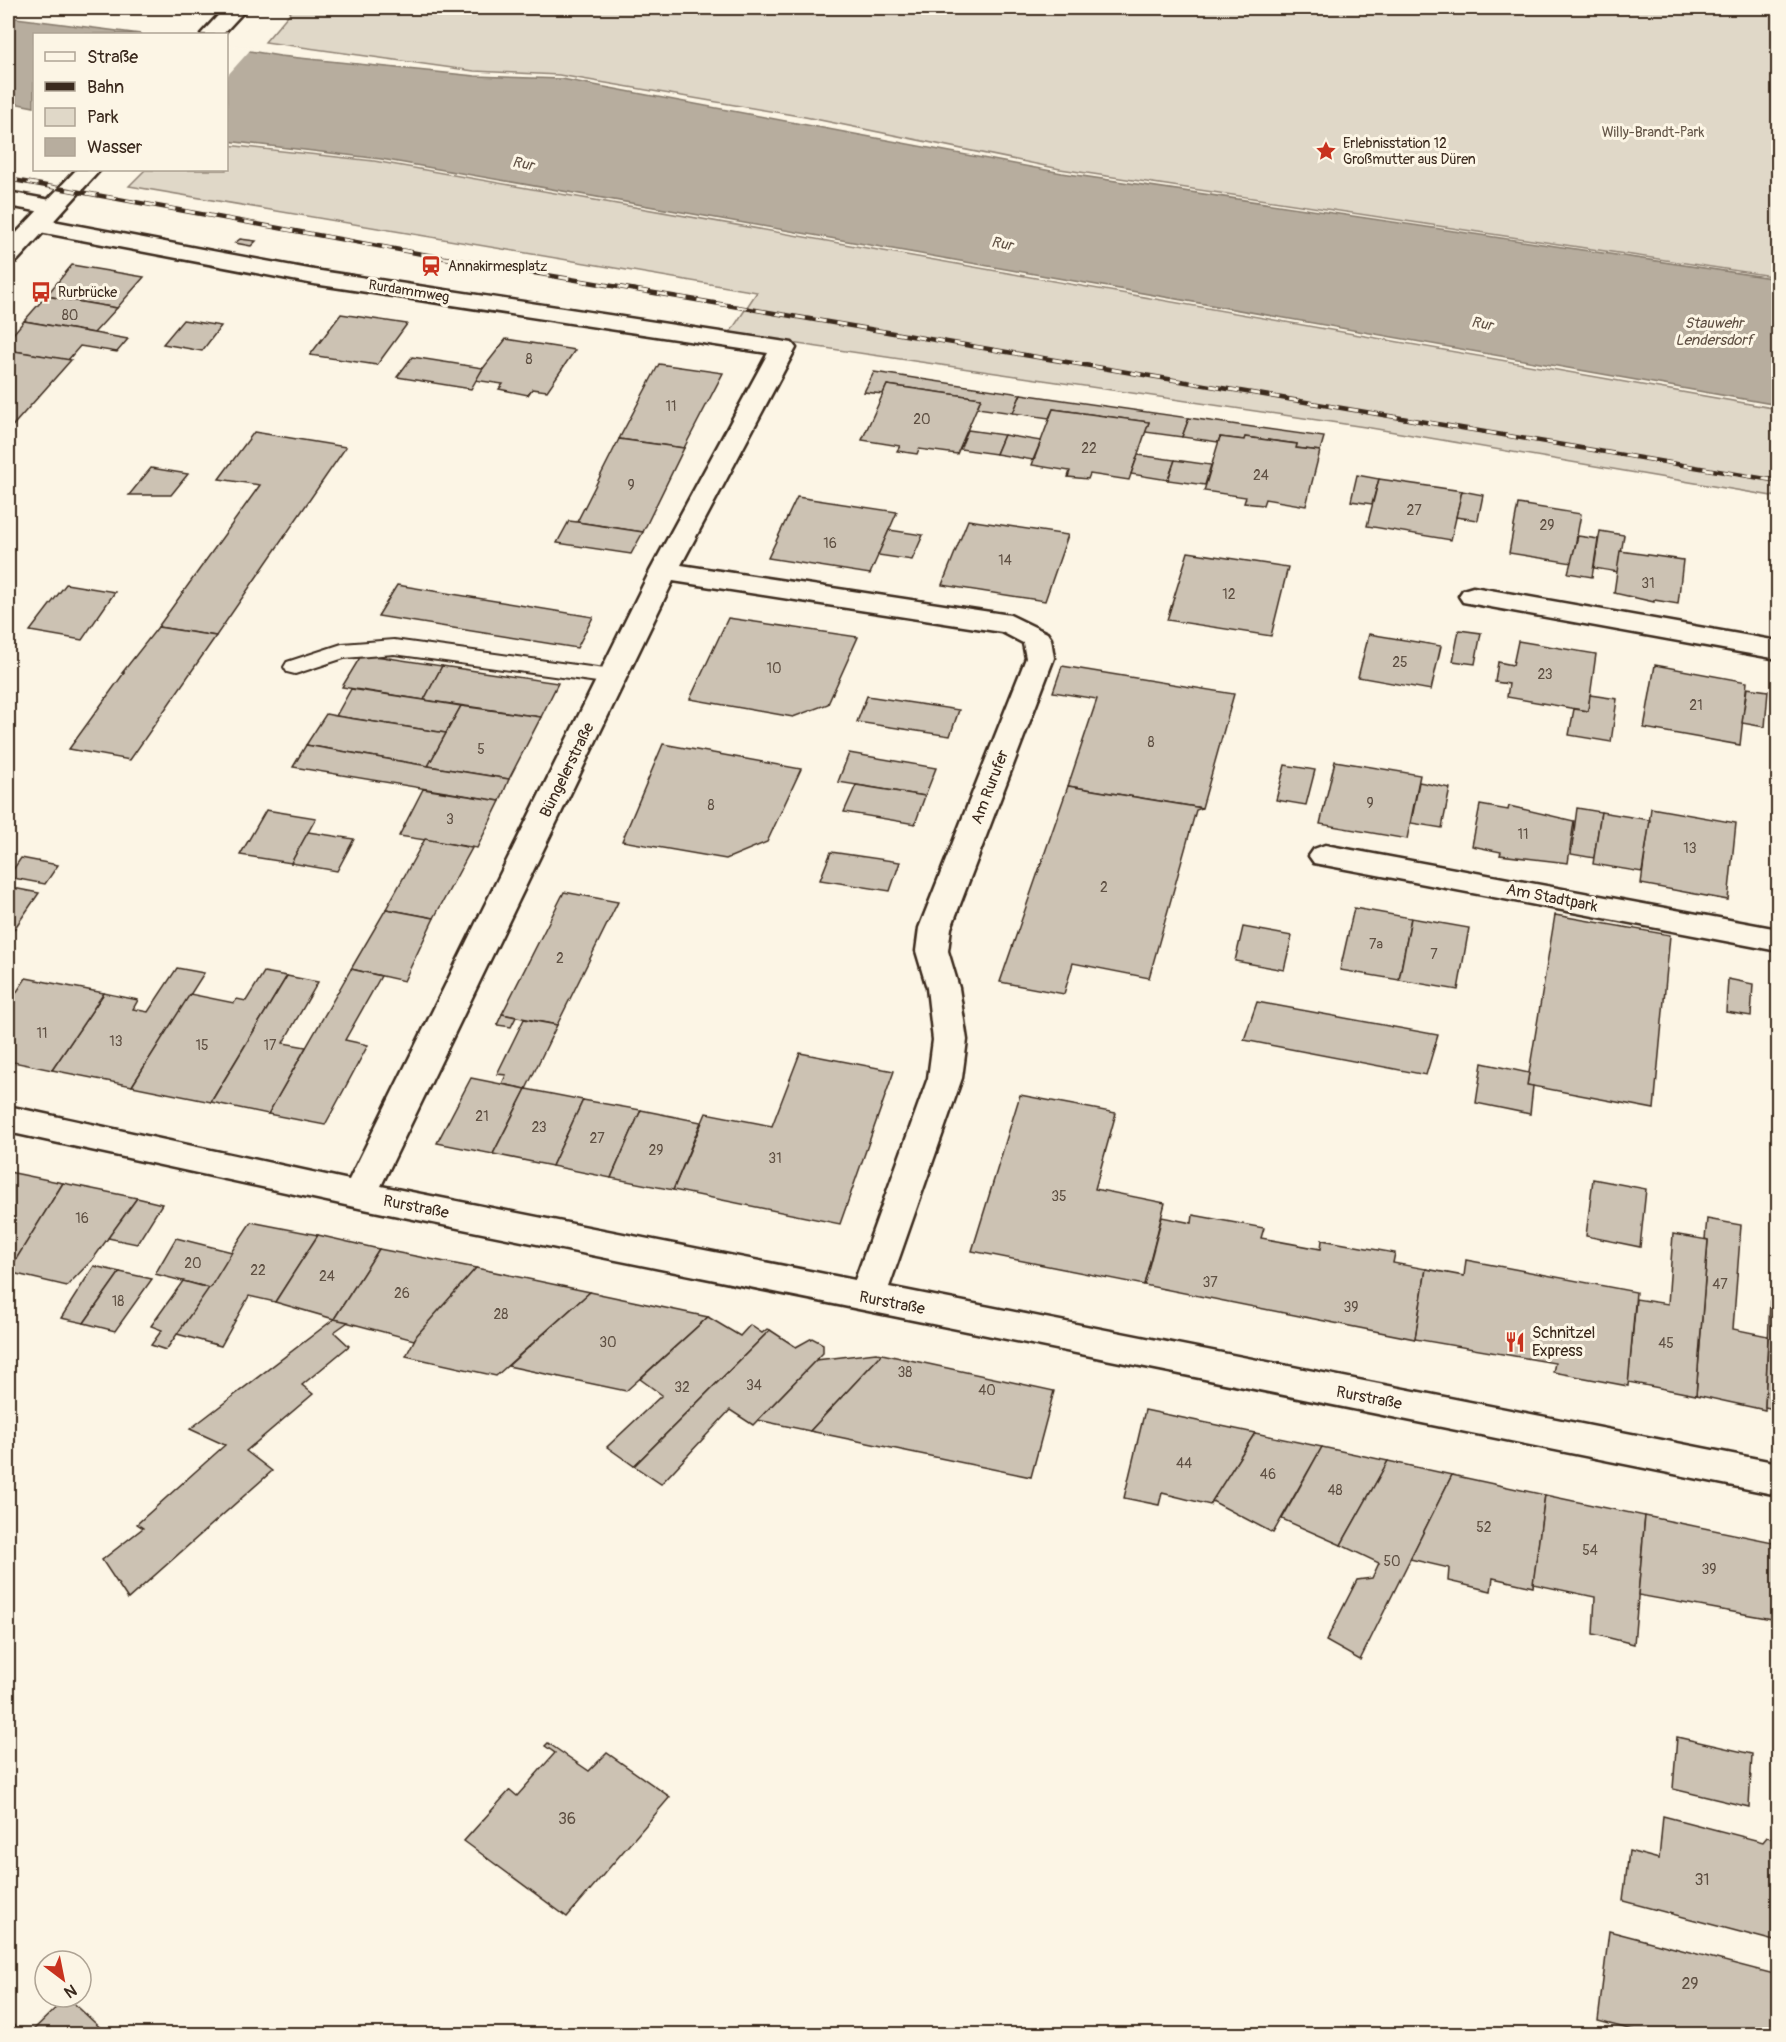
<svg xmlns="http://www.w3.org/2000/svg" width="1786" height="2042" font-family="Pangolin,sans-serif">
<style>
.green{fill:#e0d8c8;stroke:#8e8173;stroke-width:1.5}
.water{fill:#b7ad9e;stroke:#85796b;stroke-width:1.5}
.pier{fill:#fcf5e5}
.building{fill:#ccc2b3;stroke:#3b2a1e;stroke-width:1.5}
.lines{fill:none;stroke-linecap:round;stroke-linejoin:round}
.service-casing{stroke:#3b2a1e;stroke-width:4}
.minor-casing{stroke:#3b2a1e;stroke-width:5}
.primary-casing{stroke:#3b2a1e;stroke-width:5}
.service{fill:#fcf5e5;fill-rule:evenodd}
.minor{fill:#fcf5e5;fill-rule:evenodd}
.primary{fill:#fcf5e5;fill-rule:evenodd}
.rail-casing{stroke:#3b2a1e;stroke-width:4.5}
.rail{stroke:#fcf5e5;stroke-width:3;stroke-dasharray:10;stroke-linecap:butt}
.labels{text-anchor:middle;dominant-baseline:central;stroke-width:6;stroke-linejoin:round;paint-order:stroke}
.far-park-label{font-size:14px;fill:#645648;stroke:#fcf5e5}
.far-poi-label{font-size:14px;fill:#3b2a1e;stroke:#fcf5e5;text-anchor:start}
.far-street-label{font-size:14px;fill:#3b2a1e;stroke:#fcf5e5}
.number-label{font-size:14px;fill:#5f5043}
.far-water-label{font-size:15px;font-style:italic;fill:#605144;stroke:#fcf5e5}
.street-label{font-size:16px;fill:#3b2a1e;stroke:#fcf5e5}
.poi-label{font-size:16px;fill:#3b2a1e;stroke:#fcf5e5;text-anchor:start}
.near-number-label{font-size:16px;fill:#5f5043}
</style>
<rect width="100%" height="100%" fill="#fcf5e5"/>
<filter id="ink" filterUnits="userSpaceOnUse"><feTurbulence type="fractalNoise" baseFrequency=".0167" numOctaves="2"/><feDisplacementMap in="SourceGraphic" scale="12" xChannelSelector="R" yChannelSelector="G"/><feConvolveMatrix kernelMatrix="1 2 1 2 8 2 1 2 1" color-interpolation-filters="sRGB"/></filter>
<g filter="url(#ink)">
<g class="green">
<polygon points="294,8 1778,8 1778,277 1060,169 805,117 559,75 474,71 265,42"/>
<polygon points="227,145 374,161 1778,409 1778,497 1365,427 729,334 757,292 129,186 145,170 226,170"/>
</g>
<g class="water">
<polygon points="8,17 141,34 34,34 34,107 8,102"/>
<polygon points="226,47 280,56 475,76 562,79 1062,173 1778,279 1778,405 381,159 227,141"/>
</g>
<polygon class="pier" points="226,44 252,48 227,76 226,76"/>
<g class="building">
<polygon points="240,239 256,241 251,246 235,243"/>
<polygon points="72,265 144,277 117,308 46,296"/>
<polygon points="46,296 117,308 94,333 24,321"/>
<polygon points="341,314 407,324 377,365 310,355"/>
<polygon points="183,320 221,326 202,351 163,344"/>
<polygon points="24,321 94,333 128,339 117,352 80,346 68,360 8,350 8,340"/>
<polygon points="506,339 575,350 547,391 532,389 528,395 499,389 503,384 474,380"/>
<polygon points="8,350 71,360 8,431"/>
<polygon points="412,357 483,368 471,389 397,377"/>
<polygon points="659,364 723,373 684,448 619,439"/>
<polygon points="874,372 1021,394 1013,413 977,408 981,398 887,385 883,394 864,392"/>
<polygon points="887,385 981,398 957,454 919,449 917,454 897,451 900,446 862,440"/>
<polygon points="1021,394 1189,418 1182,437 1145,432 1149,422 1053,409 1049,418 1013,413"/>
<polygon points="1053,409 1149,422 1129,480 1090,474 1088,479 1068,477 1070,471 1032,465"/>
<polygon points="1189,418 1324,437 1320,451 1296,448 1297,444 1245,437 1244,440 1220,437 1218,442 1182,437"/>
<polygon points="968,430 1004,435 996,454 960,449"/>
<polygon points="254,432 346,447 216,636 158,627 260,485 219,479"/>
<polygon points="1004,435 1041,441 1033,460 996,454"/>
<polygon points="1220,437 1244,440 1245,437 1297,444 1296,448 1320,451 1306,506 1265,499 1263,505 1244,503 1246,497 1204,491"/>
<polygon points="619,439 684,448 643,532 577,522"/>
<polygon points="1138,455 1175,460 1168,480 1131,474"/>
<polygon points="1175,460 1211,465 1205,485 1168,480"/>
<polygon points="151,468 188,474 171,495 129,495"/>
<polygon points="1357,475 1379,479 1372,504 1351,501"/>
<polygon points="1379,479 1462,491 1451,540 1367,526"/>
<polygon points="1462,491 1483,495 1478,520 1456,517"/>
<polygon points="797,497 897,512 870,574 768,558"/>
<polygon points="1518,504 1581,514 1572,563 1509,553"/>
<polygon points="968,520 1068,535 1045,601 942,585"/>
<polygon points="569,521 577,522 643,532 631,554 557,543"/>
<polygon points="889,530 923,535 912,560 878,555"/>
<polygon points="1600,531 1624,535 1618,572 1594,568"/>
<polygon points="1578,536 1598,539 1592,577 1568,573"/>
<polygon points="1620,551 1683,560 1678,604 1654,600 1654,602 1614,593"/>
<polygon points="1188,552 1288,567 1271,636 1167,620"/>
<polygon points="66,584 115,592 82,640 30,631"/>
<polygon points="397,585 593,617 577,648 378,616"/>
<polygon points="728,618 858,637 828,704 793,717 690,699"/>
<polygon points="158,627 216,636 130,760 69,749 124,673 122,673"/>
<polygon points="1459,630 1481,633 1475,664 1453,661"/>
<polygon points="1369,634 1441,646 1431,690 1358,677"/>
<polygon points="1518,641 1596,654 1588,711 1507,697 1509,684 1495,682 1498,662 1513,665"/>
<polygon points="362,654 442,666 424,700 342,687"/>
<polygon points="1655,665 1747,682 1740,745 1644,728"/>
<polygon points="442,666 558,683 541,717 424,700"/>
<polygon points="1062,666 1234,694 1202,808 1068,786 1097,699 1053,692"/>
<polygon points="1747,688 1768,691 1765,727 1742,723"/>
<polygon points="351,689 424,700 461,706 446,733 336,716"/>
<polygon points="1590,695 1617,699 1611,742 1569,735 1574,709 1588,711"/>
<polygon points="867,696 959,710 950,736 857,722"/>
<polygon points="461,706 541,717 509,779 428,766"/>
<polygon points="326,714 336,716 446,733 428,766 306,745"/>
<polygon points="663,744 801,769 767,842 726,859 622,841"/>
<polygon points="306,745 428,766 509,779 500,801 293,767"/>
<polygon points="849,753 936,768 925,796 838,782"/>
<polygon points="1335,761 1420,775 1407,839 1320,824"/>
<polygon points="1285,765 1315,770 1306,805 1276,800"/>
<polygon points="1419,782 1450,788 1442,828 1411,823"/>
<polygon points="856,785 925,796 915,824 844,812"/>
<polygon points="1068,786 1202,808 1196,810 1149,978 1073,963 1064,994 1000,982"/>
<polygon points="423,789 500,801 477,848 399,836"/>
<polygon points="1480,805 1508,810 1509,806 1574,821 1568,863 1500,855 1501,852 1472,846"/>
<polygon points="1577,808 1601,812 1594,858 1571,854"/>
<polygon points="1651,808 1736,823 1728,900 1641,884"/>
<polygon points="266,810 316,818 291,863 240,855"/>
<polygon points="1601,812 1650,820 1642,872 1593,864"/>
<polygon points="308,832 354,839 337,871 291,863"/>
<polygon points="425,839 472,848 434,918 386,909"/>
<polygon points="831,852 900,862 890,891 820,880"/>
<polygon points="21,858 58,865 45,884 8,877"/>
<polygon points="8,887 39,893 8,938"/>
<polygon points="564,892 618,902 557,1025 502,1014"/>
<polygon points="1354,908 1411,918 1399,980 1340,970"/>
<polygon points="386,909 434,918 404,981 351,969"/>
<polygon points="1555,915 1670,935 1654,1109 1527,1085"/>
<polygon points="1411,918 1469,928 1458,990 1399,980"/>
<polygon points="1243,927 1292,936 1284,970 1235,961"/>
<polygon points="177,968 204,973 132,1086 52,1070 104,993 138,1000 133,1009 148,1012"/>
<polygon points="351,969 381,976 345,1040 368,1045 325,1125 268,1114"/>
<polygon points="264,972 287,976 211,1102 132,1086 190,994 234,1003 237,999 246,1001"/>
<polygon points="287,976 318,982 283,1043 306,1047 268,1114 211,1102"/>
<polygon points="26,978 104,993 52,1070 8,1061 8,1005"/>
<polygon points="1728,979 1753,984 1751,1016 1726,1012"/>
<polygon points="1257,1002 1438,1035 1426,1075 1244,1040"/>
<polygon points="502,1014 516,1017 511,1027 497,1025"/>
<polygon points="524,1019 557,1025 526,1089 502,1084 506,1075 497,1074"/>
<polygon points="800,1053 894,1071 840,1224 673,1190 706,1113 772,1126"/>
<polygon points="1482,1063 1529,1073 1527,1085 1533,1086 1530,1114 1476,1103"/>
<polygon points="471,1078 526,1089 493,1154 437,1143"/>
<polygon points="526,1089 583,1100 552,1166 493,1154"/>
<polygon points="1020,1095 1116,1113 1095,1189 1165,1203 1144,1285 972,1251"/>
<polygon points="583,1100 641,1110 611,1178 552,1166"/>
<polygon points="641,1110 701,1122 673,1190 611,1178"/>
<polygon points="9,1172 63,1183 8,1273 8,1174"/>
<polygon points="1593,1179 1646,1189 1640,1247 1586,1236"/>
<polygon points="63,1183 137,1198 93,1259 67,1286 8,1272"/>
<polygon points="137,1198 162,1204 137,1244 108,1238"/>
<polygon points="1193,1215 1264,1228 1261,1238 1321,1249 1322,1240 1395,1253 1393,1263 1426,1269 1415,1339 1144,1285 1162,1217 1192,1223"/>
<polygon points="1707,1219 1741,1225 1733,1329 1768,1336 1765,1410 1696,1395 1708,1240 1705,1239"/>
<polygon points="251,1222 318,1235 275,1302 249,1296 221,1346 177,1334"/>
<polygon points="1673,1234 1708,1240 1696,1395 1628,1382 1636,1299 1668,1304"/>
<polygon points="318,1235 379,1249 334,1319 275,1302"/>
<polygon points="176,1238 232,1252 210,1288 155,1274"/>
<polygon points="379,1249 476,1268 414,1340 334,1319"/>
<polygon points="1466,1260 1636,1292 1628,1386 1553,1372 1555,1363 1415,1339 1426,1269 1464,1276"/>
<polygon points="94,1266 120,1272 84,1323 61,1318"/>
<polygon points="476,1268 590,1292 496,1376 406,1356 417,1335"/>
<polygon points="120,1272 152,1279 115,1331 84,1323"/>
<polygon points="183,1281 209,1288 166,1350 151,1345 162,1330 151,1326"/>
<polygon points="590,1292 708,1317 626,1391 508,1366"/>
<polygon points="1770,1301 1778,1303 1778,1410 1765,1407"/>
<polygon points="708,1317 740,1336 750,1325 762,1333 767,1329 770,1330 634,1466 607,1447 662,1395 640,1379"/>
<polygon points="334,1319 348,1322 334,1332 349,1346 302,1385 313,1394 246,1451 272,1471 128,1599 102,1560 143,1528 137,1524 225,1445 190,1429"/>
<polygon points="770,1330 796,1347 812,1338 823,1344 823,1353 753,1425 730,1410 661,1484 634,1466"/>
<polygon points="876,1353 882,1354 810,1431 758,1420 816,1360"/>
<polygon points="882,1354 1054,1391 1031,1477 810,1431"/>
<polygon points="1145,1410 1255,1433 1210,1505 1162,1493 1159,1505 1124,1498"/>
<polygon points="1255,1433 1322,1447 1273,1533 1212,1501"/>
<polygon points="1322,1447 1388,1461 1341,1545 1282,1519"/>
<polygon points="1388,1461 1452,1475 1360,1660 1326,1641 1357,1580 1372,1578 1379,1563 1341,1545"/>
<polygon points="1452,1475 1545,1495 1533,1587 1493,1578 1491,1591 1448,1581 1449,1568 1410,1559"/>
<polygon points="1545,1495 1645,1516 1634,1644 1593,1634 1595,1597 1533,1584"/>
<polygon points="1645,1516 1778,1543 1778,1620 1638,1595"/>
<polygon points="1677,1737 1752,1754 1749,1807 1673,1789"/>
<polygon points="548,1743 589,1771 607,1753 670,1797 567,1917 464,1841 510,1790 517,1796 555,1753 545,1746"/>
<polygon points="1663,1816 1763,1842 1767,1837 1778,1840 1778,1942 1623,1901 1629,1851 1659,1859"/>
<polygon points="1609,1931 1778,1975 1776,2034 1648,2034 1598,2021"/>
<polygon points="67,1997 107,2034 29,2034"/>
<polygon points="8,2020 23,2034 8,2034"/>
</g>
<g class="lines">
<g class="service-casing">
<polygon id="service" points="394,640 612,670 620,672 623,677 620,682 612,684 394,654 344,658 295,674 287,672 284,667 287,662 342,644"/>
</g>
<g class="minor-casing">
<g id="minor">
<polygon points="8,192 61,202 65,207 61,212 53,214 8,206"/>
<path d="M37 218 314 270 792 343 796 348 681 565 1010 615 1047 633 1051 639 1054 658 951 928 948 951 959 988 967 1040 962 1078 889 1287 1778 1463V1495L359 1208 8 1132V1106L349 1180 650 571 768 353 314 284 29 230 25 225 29 220ZM673 581 1002 632 1023 643 1026 658 919 928 916 951 927 988 933 1040 928 1078 855 1280 381 1186Z"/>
<polygon points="1473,587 1778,641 1778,659 1463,602 1459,596 1463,590"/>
<polygon points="1325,845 1778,929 1778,951 1314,863 1309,856 1314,849"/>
</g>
</g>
<g class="primary-casing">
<g id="primary">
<polygon points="225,8 247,8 223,34 201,34"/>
<polygon points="76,170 100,170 17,261 8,263 8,242"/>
</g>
</g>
<use href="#service" class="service"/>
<use href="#minor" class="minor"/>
<use href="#primary" class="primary"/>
<g class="rail-casing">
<polyline id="rail" points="8,179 433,256 1778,481"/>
</g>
<use href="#rail" class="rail"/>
</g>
</g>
<defs>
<g id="sight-bare" transform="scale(1.62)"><path d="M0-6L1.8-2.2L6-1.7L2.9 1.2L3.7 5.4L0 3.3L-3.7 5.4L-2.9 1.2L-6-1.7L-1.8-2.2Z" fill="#c8321e" stroke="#fcf5e5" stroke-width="2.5" paint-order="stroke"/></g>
<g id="station-bare" transform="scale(1.62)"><path d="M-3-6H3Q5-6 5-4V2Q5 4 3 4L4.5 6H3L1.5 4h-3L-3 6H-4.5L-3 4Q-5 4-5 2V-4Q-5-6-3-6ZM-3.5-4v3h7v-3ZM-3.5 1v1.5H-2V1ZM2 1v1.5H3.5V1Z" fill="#c8321e" stroke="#fcf5e5" stroke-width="2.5" paint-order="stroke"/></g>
<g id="bus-bare" transform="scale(1.62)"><path d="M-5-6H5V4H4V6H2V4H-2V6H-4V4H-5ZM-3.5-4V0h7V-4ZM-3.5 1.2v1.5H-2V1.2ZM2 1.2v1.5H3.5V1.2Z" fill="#c8321e" stroke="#fcf5e5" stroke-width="2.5" paint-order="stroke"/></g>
<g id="restaurant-bare" transform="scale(1.62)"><path d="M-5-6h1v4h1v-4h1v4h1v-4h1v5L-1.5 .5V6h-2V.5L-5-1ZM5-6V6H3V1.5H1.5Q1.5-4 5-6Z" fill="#c8321e" stroke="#fcf5e5" stroke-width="2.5" paint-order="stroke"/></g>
</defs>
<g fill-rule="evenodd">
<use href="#sight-bare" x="1326" y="151"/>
<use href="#station-bare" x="431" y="266"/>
<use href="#bus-bare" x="41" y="292"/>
<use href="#restaurant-bare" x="1515" y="1342"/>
</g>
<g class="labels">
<g class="far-park-label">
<text x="1653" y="132">Willy-Brandt-Park</text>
</g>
<g class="far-poi-label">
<text x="1343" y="143">Erlebnisstation 12<tspan x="1343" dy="16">Großmutter aus Düren</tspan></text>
<text x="448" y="266">Annakirmesplatz</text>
<text x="58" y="292">Rurbrücke</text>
</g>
<g class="far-street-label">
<text transform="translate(409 291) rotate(9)">Rurdammweg</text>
</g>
<g class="number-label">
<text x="70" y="315">80</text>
<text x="529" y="359">8</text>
<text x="671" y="406">11</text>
<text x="922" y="419">20</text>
<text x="1089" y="448">22</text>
<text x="1261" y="475">24</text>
<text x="631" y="485">9</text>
<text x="1414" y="510">27</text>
<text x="1547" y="525">29</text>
<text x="830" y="543">16</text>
<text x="1005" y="560">14</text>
<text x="1648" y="583">31</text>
<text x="1229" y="594">12</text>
<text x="1400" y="662">25</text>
<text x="774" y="668">10</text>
<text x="1545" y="674">23</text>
<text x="1696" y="705">21</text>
<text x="1151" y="742">8</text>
<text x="481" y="749">5</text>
<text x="1370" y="803">9</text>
<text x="711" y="805">8</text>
<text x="450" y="819">3</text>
<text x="1523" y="834">11</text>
<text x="1690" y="848">13</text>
<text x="1104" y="887">2</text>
<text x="1376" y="944">7a</text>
<text x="1434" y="954">7</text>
<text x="560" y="958">2</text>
<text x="42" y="1033">11</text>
<text x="116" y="1041">13</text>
<text x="202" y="1045">15</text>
<text x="270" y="1045">17</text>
<text x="482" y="1116">21</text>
<text x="539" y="1127">23</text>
<text x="597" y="1138">27</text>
<text x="656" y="1150">29</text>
<text x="775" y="1158">31</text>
<text x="1059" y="1196">35</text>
<text x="82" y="1218">16</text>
<text x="193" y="1263">20</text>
<text x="258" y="1270">22</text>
<text x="327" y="1276">24</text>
<text x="1210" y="1282">37</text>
<text x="1720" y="1284">47</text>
<text x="402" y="1293">26</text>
<text x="118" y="1301">18</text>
<text x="1351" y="1307">39</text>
<text x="501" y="1314">28</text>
<text x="608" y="1342">30</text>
<text x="1666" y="1343">45</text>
<text x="905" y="1372">38</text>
<text x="754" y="1385">34</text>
<text x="682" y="1387">32</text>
<text x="987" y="1390">40</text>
<text x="1184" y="1463">44</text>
<text x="1268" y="1474">46</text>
<text x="1335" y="1490">48</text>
<text x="1484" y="1527">52</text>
<text x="1590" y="1550">54</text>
<text x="1392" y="1561">50</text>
<text x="1709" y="1569">39</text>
</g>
<g class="far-water-label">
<text transform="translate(523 164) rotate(10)">Rur</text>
<text transform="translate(1002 244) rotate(10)">Rur</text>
<text x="1714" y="323">Stauwehr<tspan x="1714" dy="17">Lendersdorf</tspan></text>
<text transform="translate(1482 324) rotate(10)">Rur</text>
</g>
<g class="street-label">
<text transform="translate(567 770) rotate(-64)">Büngelerstraße</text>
<text transform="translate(990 787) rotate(-69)">Am Rurufer</text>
<text transform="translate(1552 898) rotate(11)">Am Stadtpark</text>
<text transform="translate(416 1207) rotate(11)">Rurstraße</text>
<text transform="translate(892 1303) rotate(11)">Rurstraße</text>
<text transform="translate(1369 1398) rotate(11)">Rurstraße</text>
</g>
<g class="poi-label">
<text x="1532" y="1333">Schnitzel<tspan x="1532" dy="18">Express</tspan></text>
</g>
<g class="near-number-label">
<text x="567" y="1819">36</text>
<text x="1702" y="1880">31</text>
<text x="1690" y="1984">29</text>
</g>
</g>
<rect width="1786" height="2042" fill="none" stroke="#fcf5e5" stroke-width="30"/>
<rect x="15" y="15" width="1756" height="2012" fill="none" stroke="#3b2a1e" stroke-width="2" filter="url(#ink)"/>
<rect x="33" y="33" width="195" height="138" fill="#fcf5e5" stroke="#afa495" stroke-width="1.5"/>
<rect x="45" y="52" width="30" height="9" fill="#fcf5e5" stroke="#afa495" stroke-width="1.5"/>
<text x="87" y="63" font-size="18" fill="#3b2a1e">Straße</text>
<rect x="45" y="82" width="30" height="9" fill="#3b2a1e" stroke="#afa495" stroke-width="1.5"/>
<text x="87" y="93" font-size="18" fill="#3b2a1e">Bahn</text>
<rect x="45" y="108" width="30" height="18" fill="#e0d8c8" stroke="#afa495" stroke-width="1.5"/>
<text x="87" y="123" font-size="18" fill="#3b2a1e">Park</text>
<rect x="45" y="138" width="30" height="18" fill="#b7ad9e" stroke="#afa495" stroke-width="1.5"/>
<text x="87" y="153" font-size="18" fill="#3b2a1e">Wasser</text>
<g transform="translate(63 1979) rotate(148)"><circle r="28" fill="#fcf5e5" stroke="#afa495" stroke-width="1.5"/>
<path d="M0-4.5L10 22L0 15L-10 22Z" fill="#c8321e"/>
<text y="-9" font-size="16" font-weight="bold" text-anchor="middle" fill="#3b2a1e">N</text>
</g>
</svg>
